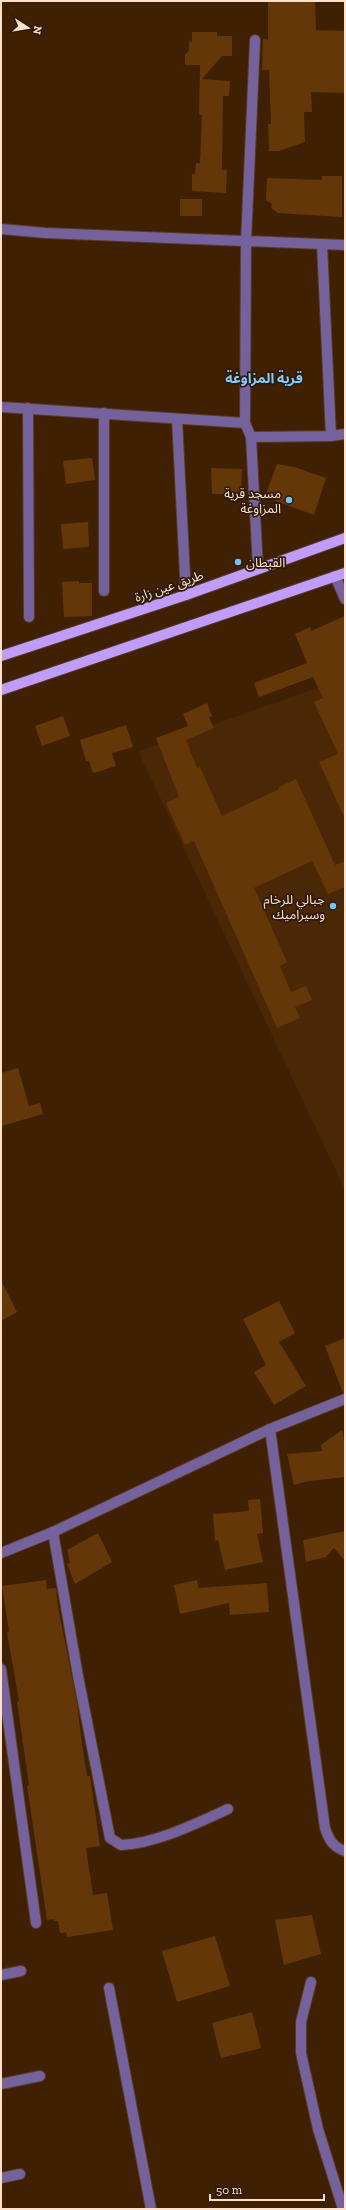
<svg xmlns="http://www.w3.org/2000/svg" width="346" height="2210" font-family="'Zilla Slab','Noto Sans Arabic',serif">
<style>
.built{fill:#4a2805}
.building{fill:#643709}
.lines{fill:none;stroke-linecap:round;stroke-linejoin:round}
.minor-casing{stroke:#5a3b1e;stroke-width:12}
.tertiary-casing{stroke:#5a3b1e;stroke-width:12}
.primary-casing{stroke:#5a3b1e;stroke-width:12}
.minor{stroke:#75619b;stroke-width:10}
.tertiary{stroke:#75619b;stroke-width:10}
.primary{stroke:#bf9cfd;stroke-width:10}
.poi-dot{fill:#73c1f5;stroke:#2e1a09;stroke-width:1.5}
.labels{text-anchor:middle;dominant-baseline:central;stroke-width:3.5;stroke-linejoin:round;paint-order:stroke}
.poi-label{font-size:13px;fill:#fde1cb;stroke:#2e1a09;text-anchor:end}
.street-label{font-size:13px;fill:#fde1cb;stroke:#2e1a09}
.neighbourhood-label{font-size:14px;font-weight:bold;fill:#84cbfc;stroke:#2e1a09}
</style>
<rect width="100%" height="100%" fill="#3f2002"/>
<polygon class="built" points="323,686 345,740 345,1190 138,751"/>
<g class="building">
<polygon points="268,1 315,1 316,30 345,31 345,93 311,92 312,112 304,112 305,142 279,151 269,151 268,124 271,124 269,70 262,70 263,39 268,40"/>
<polygon points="192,32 217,32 217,36 232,36 232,56 222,56 202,79 230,81 229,96 223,96 222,170 227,170 226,193 192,191 192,174 195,174 196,163 200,163 202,115 199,115 200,65 185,65 185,54 189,51 189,42 192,42"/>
<polygon points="322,176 342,176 342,217 278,213 271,208 272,204 266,200 267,178 322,180"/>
<rect x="180" y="199" width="22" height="17"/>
<polygon points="92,458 95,480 66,484 63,461"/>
<polygon points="277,464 294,467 326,478 314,515 265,497"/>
<polygon points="211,468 242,469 241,494 212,494"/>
<polygon points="88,522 89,547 63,549 61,524"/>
<polygon points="79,581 79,583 92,583 92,616 64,617 62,582"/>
<polygon points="345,616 345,819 319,762 338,754 314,702 323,698 313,677 259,697 254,683 307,663 295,634 310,627 311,631"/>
<polygon points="207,703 212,716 209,717 214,728 186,740 197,768 200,767 222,816 279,789 279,787 296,779 335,865 345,861 345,887 328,894 312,861 254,888 287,962 280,966 291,992 306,986 312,1000 295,1007 300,1018 277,1028 194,841 185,845 166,803 179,797 156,738 188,726 183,714"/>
<polygon points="63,716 70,736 42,746 35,726"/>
<polygon points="126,725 133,747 112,753 116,766 93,773 89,761 86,761 80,740"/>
<polygon points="18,1068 29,1106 40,1103 43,1114 1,1126 1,1073"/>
<polygon points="1,1280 17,1312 1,1321"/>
<polygon points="279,1301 295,1333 279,1342 306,1386 274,1405 254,1372 266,1365 243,1319"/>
<polygon points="345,1338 345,1393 343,1393 325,1346"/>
<polygon points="342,1430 345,1445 345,1477 309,1481 294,1485 287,1454 322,1451 321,1445"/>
<polygon points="260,1499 263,1533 257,1534 263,1562 225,1570 218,1540 215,1541 213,1514 249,1511 248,1500"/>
<polygon points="345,1531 345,1561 334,1548 326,1557 306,1562 303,1540"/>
<polygon points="98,1533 112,1562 75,1584 67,1564 70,1563 67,1550"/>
<polygon points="46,1580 47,1589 56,1588 58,1607 77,1703 82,1745 87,1776 90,1776 100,1846 86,1848 93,1895 107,1893 113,1930 67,1937 66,1932 60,1933 58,1921 54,1921 54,1919 47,1920 27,1786 29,1785 17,1702 19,1701 7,1632 9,1631 2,1586"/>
<polygon points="197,1580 198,1588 267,1583 269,1612 230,1615 229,1603 180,1614 174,1585"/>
<polygon points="312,1915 321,1954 284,1965 275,1920"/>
<polygon points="215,1936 230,1986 177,2002 162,1951"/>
<polygon points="252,2012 261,2048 221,2058 212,2023"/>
</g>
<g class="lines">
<g class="minor-casing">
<g id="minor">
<polyline points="255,40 246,242 245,423 251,437 258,568"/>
<polyline points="1,407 245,423"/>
<polyline points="28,408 29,617"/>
<polyline points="177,419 186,595"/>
<polyline points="331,436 345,434"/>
<polyline points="251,437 331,436 322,245"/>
<polyline points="335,576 345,599"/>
<polyline points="104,591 104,413"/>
<path d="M270 1429 325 1828C329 1840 333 1847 345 1851"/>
<path d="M53 1532 78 1676 110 1838 121 1845C155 1844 197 1823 228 1809"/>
<polyline points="1,1553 53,1532 270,1429 345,1399"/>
<polyline points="1,1669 36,1923"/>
<polyline points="1,1975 21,1971"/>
<polyline points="311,1982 301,2022 301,2053 318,2129 343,2209"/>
<polyline points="109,1988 151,2209"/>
<polyline points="1,2084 40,2076"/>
<polyline points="1,2178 20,2174"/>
</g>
</g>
<g class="tertiary-casing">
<polyline id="tertiary" points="1,229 46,233 345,245"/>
</g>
<g class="primary-casing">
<g id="primary">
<polyline points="1,656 186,595 345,538"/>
<polyline points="1,690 345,573"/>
</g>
</g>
<use href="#minor" class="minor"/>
<use href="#tertiary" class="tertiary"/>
<use href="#primary" class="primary"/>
</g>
<g class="poi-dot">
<circle cx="289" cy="500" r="4"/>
<circle cx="238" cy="562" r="4"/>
<circle cx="333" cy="906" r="4"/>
</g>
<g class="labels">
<g class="poi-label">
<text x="281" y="493">مسجد قرية<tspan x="281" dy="15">المزاوغة</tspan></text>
<text x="246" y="562" text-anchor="start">القبطان</text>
<text x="325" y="899">جبالي للرخام<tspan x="325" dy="15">وسيراميك</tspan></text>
</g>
<g class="street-label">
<text transform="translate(169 586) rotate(-19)">طريق عين زارة</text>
</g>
<g class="neighbourhood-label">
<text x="264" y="378">قرية المزاوغة</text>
</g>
</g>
<rect width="346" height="2210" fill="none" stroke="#fde1cb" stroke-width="4"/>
<g transform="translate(28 28) rotate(102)" stroke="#2e1a09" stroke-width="3" paint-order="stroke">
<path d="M0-3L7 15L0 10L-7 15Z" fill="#fde1cb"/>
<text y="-6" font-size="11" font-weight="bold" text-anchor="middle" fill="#fde1cb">N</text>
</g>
<path d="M210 2194v6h114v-6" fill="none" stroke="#fde1cb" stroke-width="2"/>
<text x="216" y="2194" font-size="12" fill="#fde1cb" stroke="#2e1a09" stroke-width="3" paint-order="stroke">50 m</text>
</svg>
